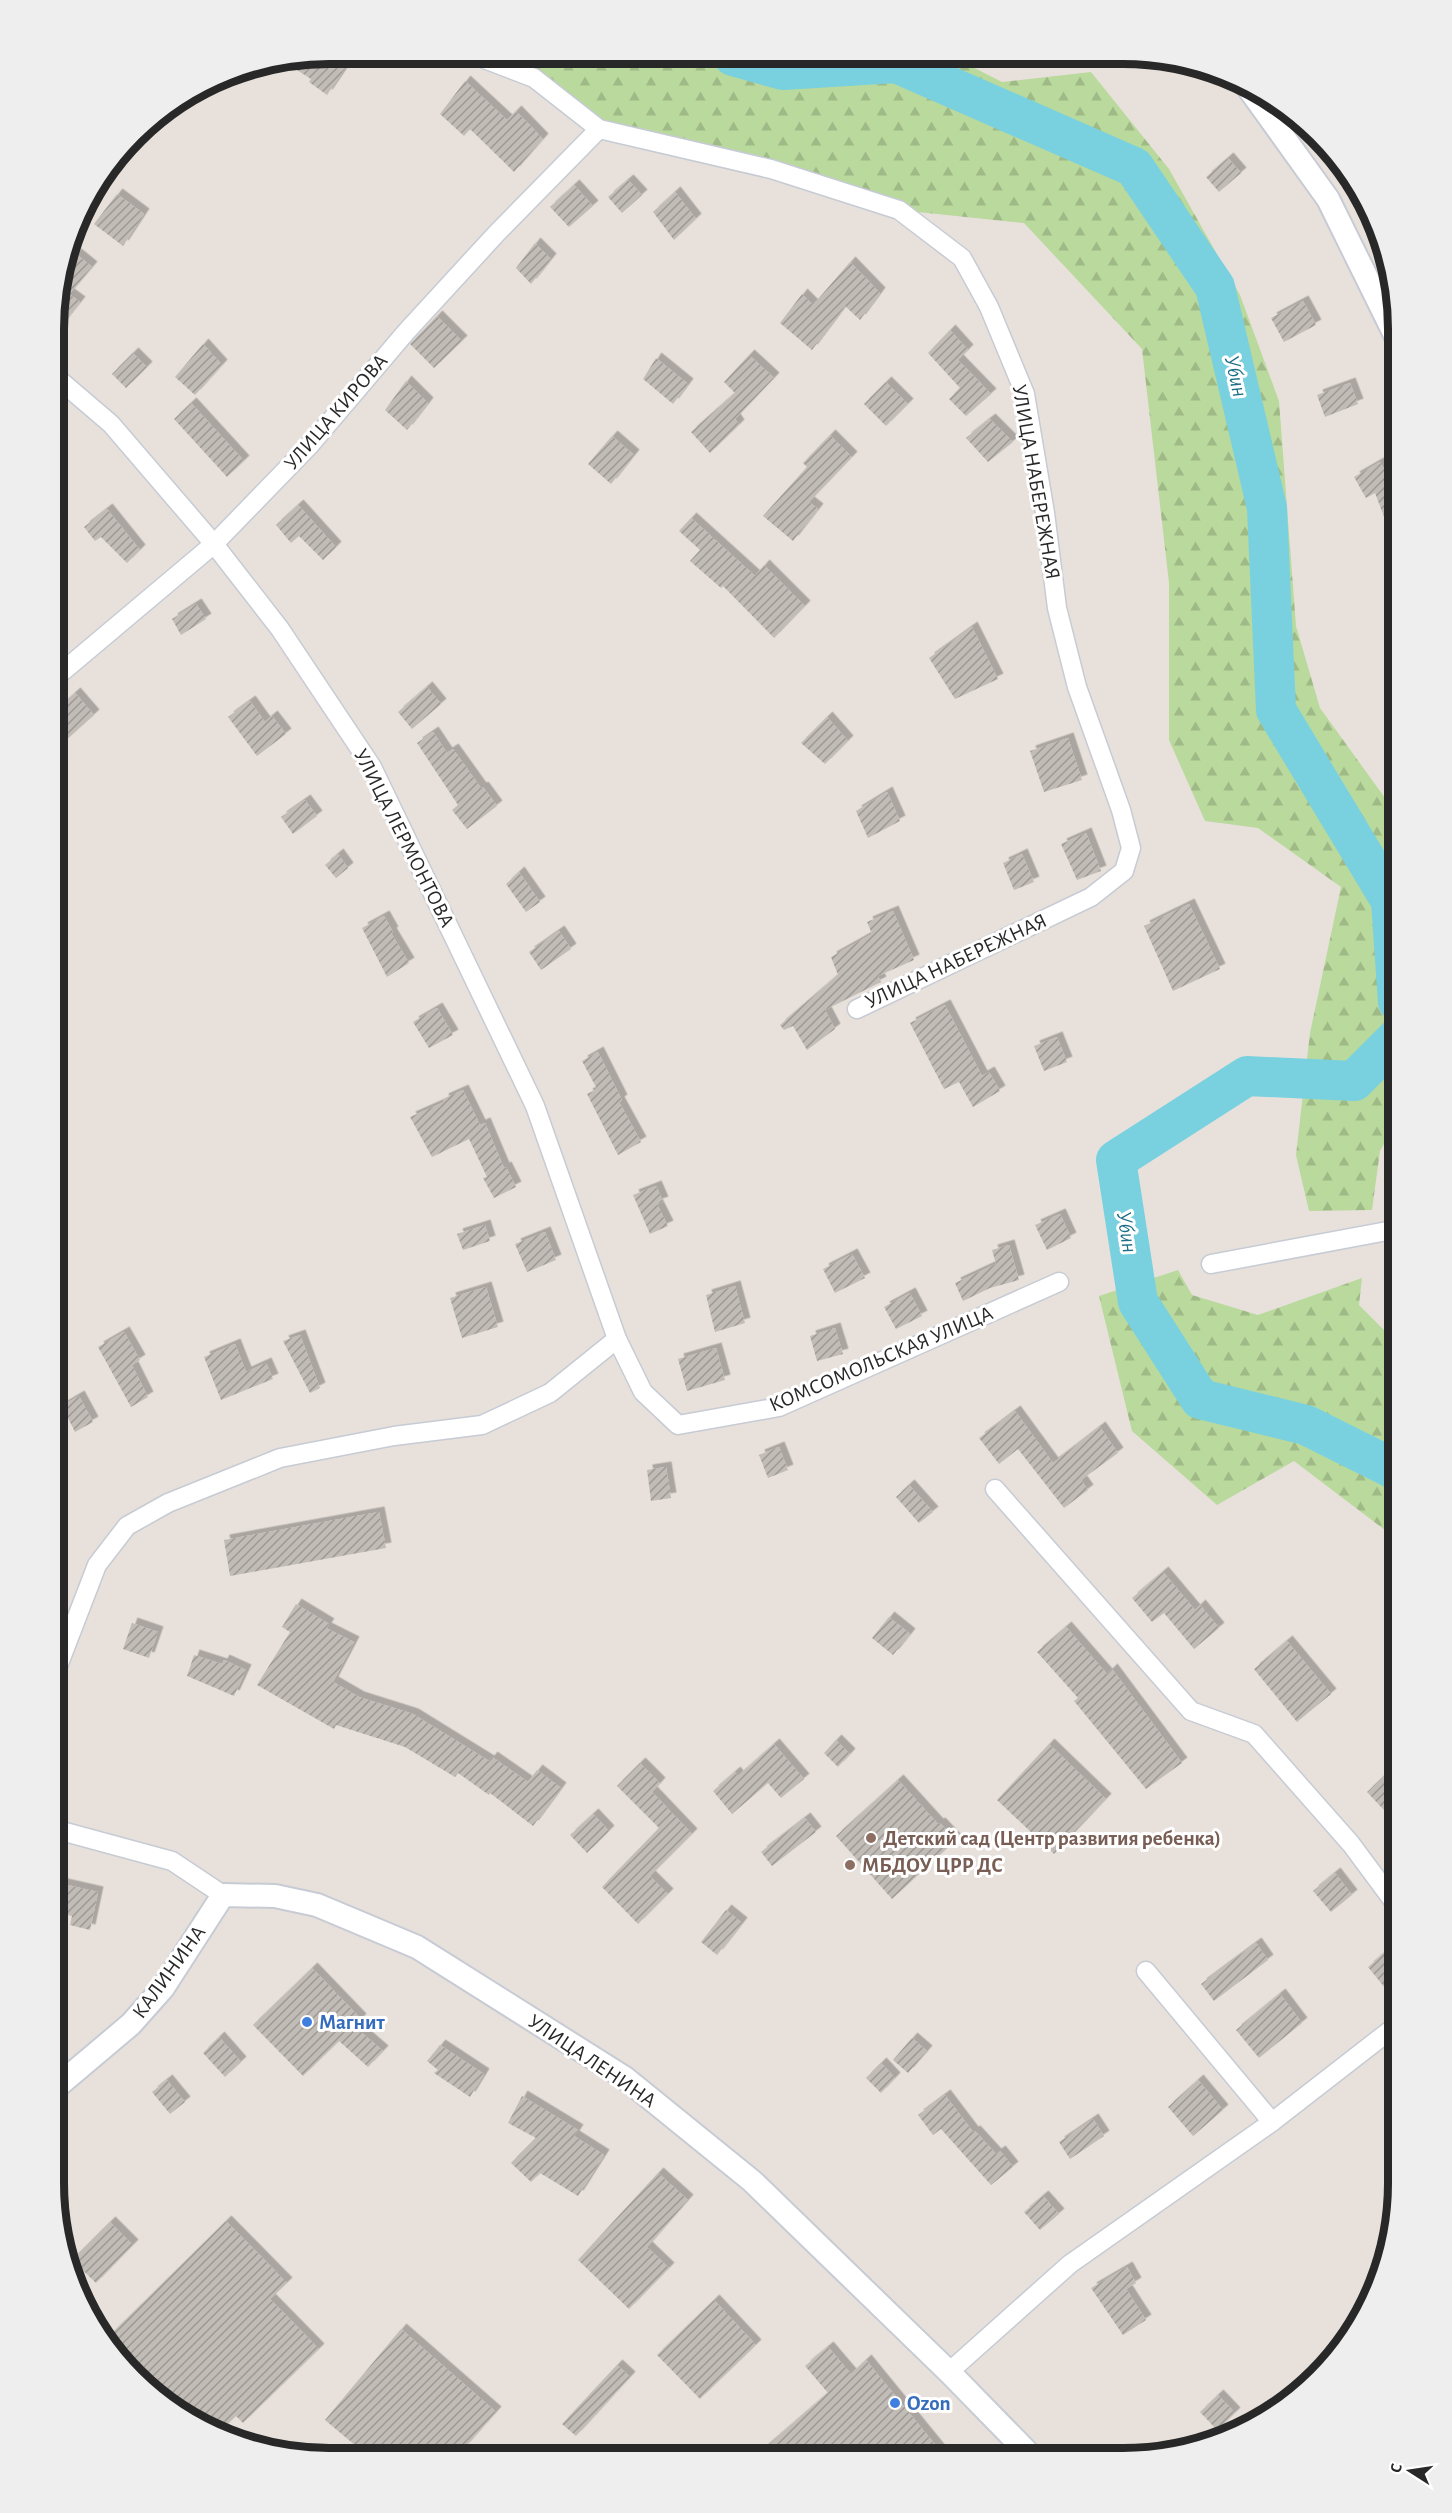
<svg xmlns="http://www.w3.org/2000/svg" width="1452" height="2513" font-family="'Alegreya Sans',sans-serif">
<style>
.forest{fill:url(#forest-firs)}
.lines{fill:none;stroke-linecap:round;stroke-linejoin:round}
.river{stroke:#79d1df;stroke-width:40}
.building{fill:url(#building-hatch);filter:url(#shadow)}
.minor-casing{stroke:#c6cbd4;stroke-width:21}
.tertiary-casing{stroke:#c6cbd4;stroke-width:26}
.minor{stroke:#fff;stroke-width:18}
.tertiary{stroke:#fff;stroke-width:22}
.education-dot{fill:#8d6e63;stroke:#fff;stroke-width:2}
.shop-dot{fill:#3f7fe0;stroke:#fff;stroke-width:2}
.labels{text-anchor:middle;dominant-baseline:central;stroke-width:6;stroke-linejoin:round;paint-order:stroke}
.street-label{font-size:21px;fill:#282828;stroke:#fff}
.education-label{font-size:21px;font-weight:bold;fill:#785e54;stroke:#fff;text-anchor:start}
.shop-label{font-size:21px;font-weight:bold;fill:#366cbe;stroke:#fff;text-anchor:start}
.water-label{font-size:22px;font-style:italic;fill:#1c6f87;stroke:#fff}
.rim{fill:none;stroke:#282828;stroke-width:8}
</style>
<defs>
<pattern id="forest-firs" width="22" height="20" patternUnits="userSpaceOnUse" patternTransform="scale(1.5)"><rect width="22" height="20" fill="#b9d99d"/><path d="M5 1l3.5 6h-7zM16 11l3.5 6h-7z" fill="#9fba87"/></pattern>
<pattern id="building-hatch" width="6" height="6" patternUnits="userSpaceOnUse" patternTransform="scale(1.5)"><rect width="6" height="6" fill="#c1bcb6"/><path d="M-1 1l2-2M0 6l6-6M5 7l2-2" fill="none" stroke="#9d9994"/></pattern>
<filter id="shadow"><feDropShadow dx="5.5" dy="-5.5" stdDeviation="0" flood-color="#0004"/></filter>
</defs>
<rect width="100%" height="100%" fill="#e8e1db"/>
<g class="forest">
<polygon points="474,55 955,58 1002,82 1091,72 1169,169 1240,295 1279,401 1296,626 1320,708 1398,816 1398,1119 1380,1151 1372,1210 1309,1211 1296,1155 1310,1033 1341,887 1258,828 1205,821 1169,740 1169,583 1142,349 1024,223 899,210 599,129 534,78"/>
<polygon points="1178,1270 1192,1295 1258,1315 1362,1278 1359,1305 1398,1344 1398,1540 1294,1461 1217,1505 1132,1431 1099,1296"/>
</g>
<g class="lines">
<g class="river">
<polyline points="733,56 783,70 896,63 1134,167 1215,287 1267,508 1276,710 1391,901 1398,1002"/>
<polyline points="1398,1471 1306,1425 1200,1399 1138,1302 1116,1160 1247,1076 1354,1081 1398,1037"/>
</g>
</g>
<g class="building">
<polygon points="329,54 355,54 327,95 309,82 311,79 286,63"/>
<polygon points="465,81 507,120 516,111 543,139 514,172 470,129 464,136 440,114"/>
<polygon points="1228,158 1241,173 1219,192 1206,177"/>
<polygon points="628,180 642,195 622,213 608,197"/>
<polygon points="574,185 593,206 569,227 550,207"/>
<polygon points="675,192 696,219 674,240 653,212"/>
<polygon points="117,194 144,214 123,246 94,224"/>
<polygon points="535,243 551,259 531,284 516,268"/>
<polygon points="76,254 92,267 69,294 80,302 56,332 56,294 64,268"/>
<polygon points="850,262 880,293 860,320 845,306 812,350 780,323 802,294 813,305"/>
<polygon points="1303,301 1316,325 1284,342 1271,318"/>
<polygon points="437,316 462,341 434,368 410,344"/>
<polygon points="950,330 968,350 958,360 991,394 966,416 949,399 960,388 928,353"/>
<polygon points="203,344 222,365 195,395 175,377"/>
<polygon points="133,353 147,367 126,388 112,374"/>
<polygon points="749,355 774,378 735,419 739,425 710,453 691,432 735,393 724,382"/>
<polygon points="656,358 688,384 673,404 643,379"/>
<polygon points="406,381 428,403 407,430 385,410"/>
<polygon points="886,382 908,404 886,426 864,404"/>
<polygon points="1350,383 1358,404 1325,417 1317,395"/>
<polygon points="191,403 244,461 227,477 174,419"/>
<polygon points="990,419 1013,442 988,462 966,438"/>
<polygon points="830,435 852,457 809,502 818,509 793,541 763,516 807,467 803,463"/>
<polygon points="612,436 634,455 611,484 588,464"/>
<polygon points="1380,462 1398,495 1398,548 1396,548 1375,493 1366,498 1354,477"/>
<polygon points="298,505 336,547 323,560 299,536 291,543 276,525"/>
<polygon points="107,509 140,550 127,563 101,537 95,541 84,527"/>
<polygon points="691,518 755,576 764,565 805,606 774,638 723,586 721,588 690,561 700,550 679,531"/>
<polygon points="196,604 206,619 181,635 172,619"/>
<polygon points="972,627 998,679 955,699 929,658"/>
<polygon points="427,687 441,704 412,729 398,712"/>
<polygon points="75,693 94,715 64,742 56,734 56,710"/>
<polygon points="250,701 265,722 272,716 286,734 257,756 228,717"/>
<polygon points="827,717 848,741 825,764 801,743"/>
<polygon points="433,732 447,753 453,749 481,788 483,787 497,806 467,829 452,810 458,805 417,743"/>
<polygon points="1068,738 1082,780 1044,792 1030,751"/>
<polygon points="887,792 900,821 868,838 856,811"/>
<polygon points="305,800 317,816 293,834 281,817"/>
<polygon points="1086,833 1101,871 1077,880 1061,844"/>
<polygon points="338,854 348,868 336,878 325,865"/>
<polygon points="1022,854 1034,882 1014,890 1003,863"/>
<polygon points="519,872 540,902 526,912 506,884"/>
<polygon points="1189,904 1220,969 1173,991 1144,926"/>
<polygon points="893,911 914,960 878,976 881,982 825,1010 835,1029 807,1050 793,1026 784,1030 780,1025 838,975 831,957 872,934 867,922"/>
<polygon points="384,916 393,932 391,933 409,963 387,977 362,928"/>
<polygon points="559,931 571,949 541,970 529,952"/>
<polygon points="945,1005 982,1076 989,1072 1000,1091 973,1107 959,1082 944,1089 910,1023"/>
<polygon points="437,1008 453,1035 429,1048 413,1022"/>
<polygon points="1057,1037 1067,1062 1044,1071 1034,1046"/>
<polygon points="598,1052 622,1100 619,1102 641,1142 618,1155 587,1094 597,1089 582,1061"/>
<polygon points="463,1090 480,1125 485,1123 504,1168 506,1167 516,1187 494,1198 483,1178 487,1177 469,1139 432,1157 410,1117 444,1102 443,1099"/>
<polygon points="656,1186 663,1202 657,1204 668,1226 650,1234 633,1195"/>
<polygon points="1060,1214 1071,1238 1047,1250 1035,1225"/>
<polygon points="485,1225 490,1241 463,1250 457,1234"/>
<polygon points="545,1232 556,1260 527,1272 515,1244"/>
<polygon points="1009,1245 1019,1280 990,1288 963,1301 955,1283 996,1264 992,1250"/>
<polygon points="852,1254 865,1278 835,1293 823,1269"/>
<polygon points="735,1286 745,1323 715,1332 706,1295"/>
<polygon points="486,1287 498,1327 462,1338 450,1298"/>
<polygon points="910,1293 922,1316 896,1329 884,1307"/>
<polygon points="835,1328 843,1354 817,1361 810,1336"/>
<polygon points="124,1332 140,1360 132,1365 148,1397 131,1407 98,1347"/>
<polygon points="300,1335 320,1388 310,1393 283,1341"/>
<polygon points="235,1344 246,1372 266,1363 273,1379 221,1400 204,1357"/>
<polygon points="716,1348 725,1380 687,1391 678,1359"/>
<polygon points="79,1396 93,1422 75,1432 62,1406"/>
<polygon points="1015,1411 1053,1463 1100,1427 1118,1453 1081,1480 1088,1490 1064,1508 1018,1449 999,1464 979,1438"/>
<polygon points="779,1447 788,1470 768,1478 759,1455"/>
<polygon points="666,1467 671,1498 651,1501 647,1470"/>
<polygon points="909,1485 933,1512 919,1523 896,1497"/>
<polygon points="379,1512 386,1548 230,1576 224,1540"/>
<polygon points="1163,1572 1195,1610 1200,1605 1219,1628 1194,1649 1164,1613 1152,1622 1132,1598"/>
<polygon points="296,1604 329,1624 326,1628 354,1642 333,1682 359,1697 413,1714 489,1761 492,1757 528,1782 537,1770 561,1788 533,1826 490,1793 489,1795 458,1773 455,1777 405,1747 336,1725 334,1729 257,1685 290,1632 282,1627"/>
<polygon points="889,1617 910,1634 893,1655 872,1638"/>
<polygon points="132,1623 158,1632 149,1658 123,1649"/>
<polygon points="1066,1627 1107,1674 1112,1669 1182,1763 1146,1789 1074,1701 1078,1698 1037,1652"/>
<polygon points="1287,1641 1331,1694 1297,1722 1254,1669"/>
<polygon points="194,1655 222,1664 224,1660 246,1670 234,1696 187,1676"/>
<polygon points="836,1740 850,1754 838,1767 824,1753"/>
<polygon points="774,1744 804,1779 781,1798 768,1783 732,1814 713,1791 735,1772 738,1776"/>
<polygon points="1049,1744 1106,1799 1054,1854 997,1800"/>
<polygon points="640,1763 660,1783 652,1792 692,1834 650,1876 668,1894 638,1924 602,1887 659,1828 617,1786"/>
<polygon points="1398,1763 1398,1825 1367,1792"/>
<polygon points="898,1780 938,1824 940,1823 956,1840 892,1899 836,1836"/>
<polygon points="593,1814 609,1831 587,1853 570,1835"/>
<polygon points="805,1818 816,1832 772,1866 761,1852"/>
<polygon points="1335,1873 1352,1895 1331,1912 1313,1891"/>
<polygon points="54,1882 98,1892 90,1930 70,1925 72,1916 54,1912"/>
<polygon points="726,1910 742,1923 717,1955 701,1942"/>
<polygon points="1397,1942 1397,1977 1385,1988 1368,1967"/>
<polygon points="1256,1943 1268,1960 1214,2001 1201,1984"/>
<polygon points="312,1968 361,2019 354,2026 383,2051 368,2067 339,2041 303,2076 253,2025"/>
<polygon points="1280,1994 1302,2023 1259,2058 1236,2030"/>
<polygon points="219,2037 241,2062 225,2077 203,2053"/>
<polygon points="912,2038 927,2051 908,2073 893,2060"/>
<polygon points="440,2045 484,2074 470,2097 434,2073 438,2070 427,2061"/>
<polygon points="881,2063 895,2078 881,2093 866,2078"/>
<polygon points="167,2080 185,2102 170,2114 152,2092"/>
<polygon points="1198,2080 1223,2110 1193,2136 1168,2107"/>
<polygon points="945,2095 973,2132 975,2131 996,2154 1000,2151 1013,2167 991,2185 941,2129 933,2135 918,2115"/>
<polygon points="522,2096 578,2130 574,2136 604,2155 578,2196 540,2173 531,2182 511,2163 536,2138 508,2123"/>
<polygon points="1093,2119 1104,2136 1070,2159 1059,2142"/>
<polygon points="658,2173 688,2200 647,2247 669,2268 629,2309 578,2260"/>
<polygon points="1043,2196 1059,2214 1040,2230 1024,2212"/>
<polygon points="226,2221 287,2283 270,2299 319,2349 243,2423 236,2416 217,2434 161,2402 111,2351 105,2340"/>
<polygon points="110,2222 133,2245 96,2283 72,2260"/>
<polygon points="1127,2267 1136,2283 1126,2289 1146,2320 1123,2335 1091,2288"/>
<polygon points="714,2300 756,2345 700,2399 657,2355"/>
<polygon points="401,2329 496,2412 456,2457 369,2457 325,2420"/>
<polygon points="828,2347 851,2374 866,2360 946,2458 871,2458 863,2451 856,2458 753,2458 828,2393 805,2366"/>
<polygon points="617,2365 630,2377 576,2436 562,2424"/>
<polygon points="1218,2395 1235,2413 1217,2430 1200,2412"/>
</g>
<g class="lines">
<g class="minor-casing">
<g id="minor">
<polyline points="474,55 534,78 599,129 771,169 899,210 962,258 989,307 1025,394 1045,513 1057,608 1077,687 1121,810 1131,848 1124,871 1091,897 857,1009"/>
<polyline points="56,377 111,424 214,544 280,629 372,767 535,1106 617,1339 643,1392 678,1425 779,1407 1059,1282"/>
<polyline points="56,677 214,544 310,445 406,332 496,234 599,129"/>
<polyline points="1211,1264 1398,1229"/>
<polyline points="995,1489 1191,1711 1254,1734 1351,1844 1397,1906"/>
<polyline points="55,1674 97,1565 127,1526 168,1503 280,1458 394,1436 482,1425 550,1393 617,1339"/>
<polyline points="54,1829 172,1861 223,1895"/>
<polyline points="1146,1971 1272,2122"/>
<polyline points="949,2372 1070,2264 1272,2122 1397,2025"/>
</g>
</g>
<g class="tertiary-casing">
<g id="tertiary">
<polyline points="1244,82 1328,199 1398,341"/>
<polyline points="54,2089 131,2024 163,1988 223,1895 275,1896 317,1905 417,1947 625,2078 752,2181 949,2372 1034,2459"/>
</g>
</g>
<use href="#minor" class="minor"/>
<use href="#tertiary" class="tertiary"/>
</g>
<g class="education-dot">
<circle cx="871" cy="1838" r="6"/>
<circle cx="850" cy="1865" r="6"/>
</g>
<g class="shop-dot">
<circle cx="307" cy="2022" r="6"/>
<circle cx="895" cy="2403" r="6"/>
</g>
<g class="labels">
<g class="street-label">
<text transform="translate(336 412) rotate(-49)">УЛИЦА КИРОВА</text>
<text transform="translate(1036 482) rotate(80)">УЛИЦА НАБЕРЕЖНАЯ</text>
<text transform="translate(404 838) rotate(63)">УЛИЦА ЛЕРМОНТОВА</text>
<text transform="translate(956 961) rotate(-25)">УЛИЦА НАБЕРЕЖНАЯ</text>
<text transform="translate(881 1359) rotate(-23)">КОМСОМОЛЬСКАЯ УЛИЦА</text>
<text transform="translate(169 1972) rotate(-54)">КАЛИНИНА</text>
<text transform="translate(592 2061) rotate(34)">УЛИЦА ЛЕНИНА</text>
</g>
<g class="education-label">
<text x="883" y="1838">Детский сад (Центр развития ребенка)</text>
<text x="862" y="1865">МБДОУ ЦРР ДС</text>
</g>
<g class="shop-label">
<text x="319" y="2022">Магнит</text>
<text x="907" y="2403">Ozon</text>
</g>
<g class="water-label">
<text transform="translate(1236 376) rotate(77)">Убин</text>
<text transform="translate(1127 1232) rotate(81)">Убин</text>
</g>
</g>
<path d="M0 0H1452V2513H0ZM329 64H1123A265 265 0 0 1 1388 329V2183A265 265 0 0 1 1123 2448H329A265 265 0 0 1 64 2183V329A265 265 0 0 1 329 64Z" fill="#eee" fill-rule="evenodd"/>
<path class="rim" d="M329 64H1123A265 265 0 0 1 1388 329V2183A265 265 0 0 1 1123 2448H329A265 265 0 0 1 64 2183V329A265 265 0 0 1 329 64Z"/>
<g transform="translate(1410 2471) rotate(282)" stroke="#ffffff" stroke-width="4.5" paint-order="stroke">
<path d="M0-4.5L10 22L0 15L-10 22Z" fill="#282828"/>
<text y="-9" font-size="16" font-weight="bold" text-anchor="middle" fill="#282828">С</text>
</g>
</svg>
